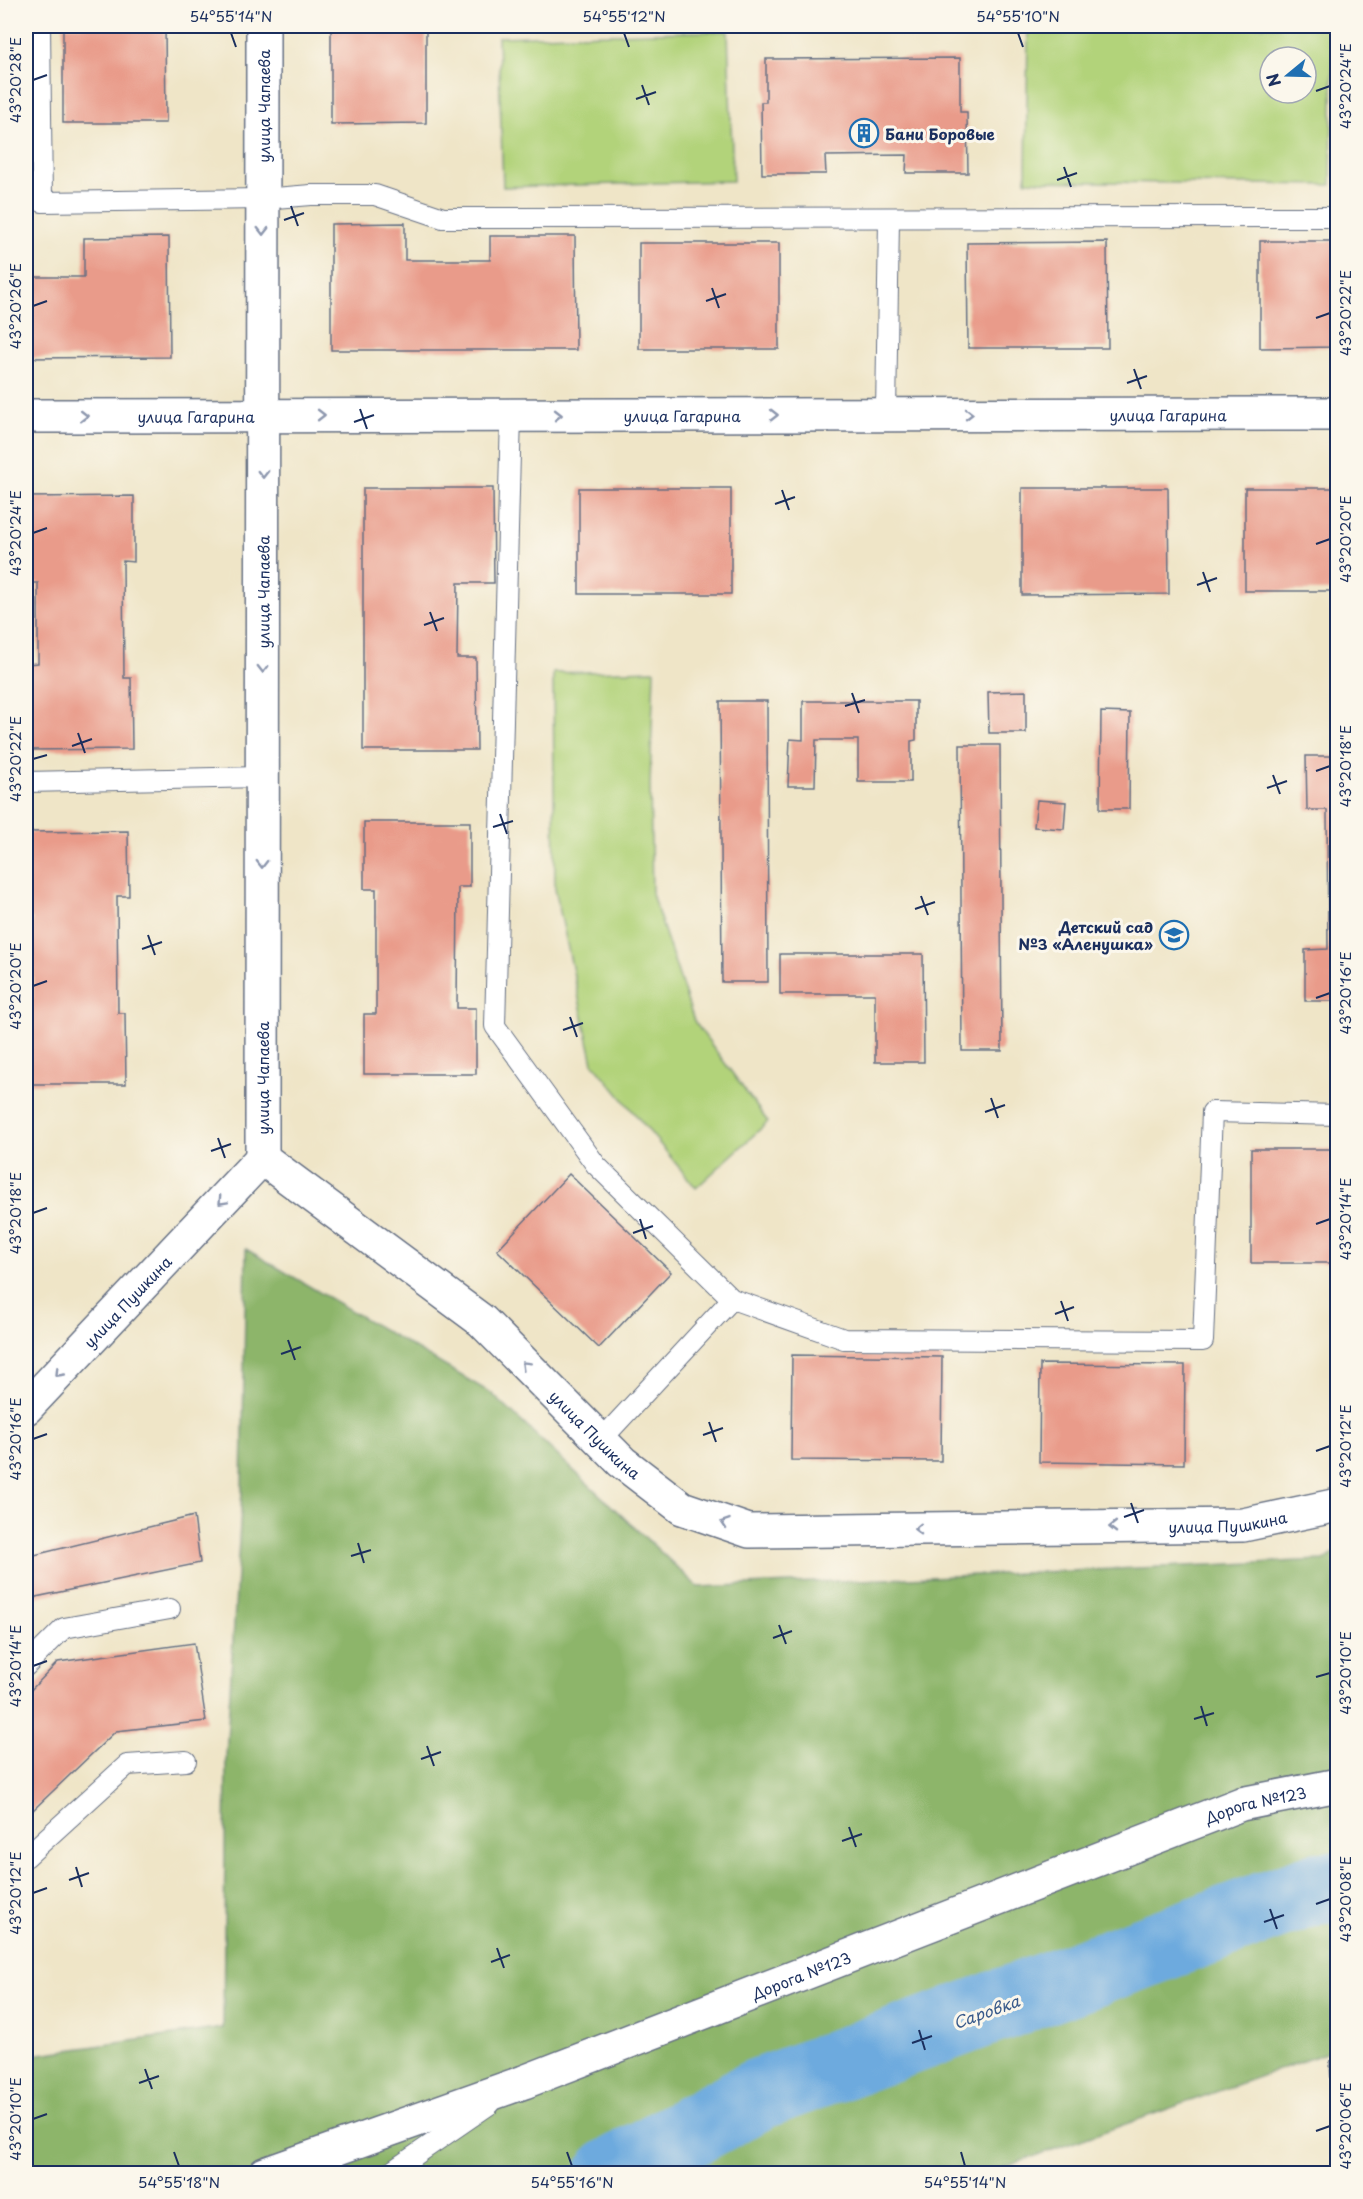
<svg xmlns="http://www.w3.org/2000/svg" width="1363" height="2199" font-family="'Playpen Sans',sans-serif">
<style>
.green{fill:#b2d37a;stroke:#66816c;stroke-width:1.5;fill-rule:evenodd}
.forest{fill:#8db56a;stroke:#547264;stroke-width:1.5}
.lines{fill:none;stroke-linecap:round;stroke-linejoin:round}
.river{stroke:#6daade;stroke-width:72}
.building{fill:#e99b8a}
.service-casing{stroke:#656f83;stroke-width:22}
.minor-casing{stroke:#656f83;stroke-width:36}
.tertiary-casing{stroke:#656f83;stroke-width:36}
.service{stroke:#fff;stroke-width:20}
.minor{stroke:#fff;stroke-width:33}
.tertiary{stroke:#fff;stroke-width:33}
.oneway{stroke:#8d97ae}
.ticks{fill:none;stroke:#1b2f5e;stroke-width:2}
.labels{text-anchor:middle;dominant-baseline:central;stroke-width:6;stroke-linejoin:round;paint-order:stroke}
.street-label{font-size:15px;fill:#1b2f5e;stroke:#fbf7ec}
.poi-label{font-size:15px;font-weight:bold;fill:#1b2f5e;stroke:#fbf7ec;text-anchor:start}
.water-label{font-size:16px;font-style:italic;fill:#385a8b;stroke:#fbf7ec}
.neatline{fill:none;stroke:#1b2f5e;stroke-width:2}
.ticks-label{font-size:15px;text-anchor:middle;fill:#1b2f5e}
</style>
<rect width="100%" height="100%" fill="#fbf7ec"/>
<filter id="ink" filterUnits="userSpaceOnUse"><feTurbulence type="fractalNoise" baseFrequency=".0167" numOctaves="2"/><feDisplacementMap in="SourceGraphic" scale="12" xChannelSelector="R" yChannelSelector="G"/><feConvolveMatrix kernelMatrix="1 2 1 2 8 2 1 2 1" color-interpolation-filters="sRGB"/></filter>
<filter id="wash" filterUnits="userSpaceOnUse"><feTurbulence type="fractalNoise" baseFrequency=".008" numOctaves="4" result="noise"/><feDisplacementMap in="SourceGraphic" scale="24" xChannelSelector="R" yChannelSelector="G"/><feGaussianBlur stdDeviation="1.35" result="paint"/><feColorMatrix in="noise" values="0 0 0 0 0 0 0 0 0 0 0 0 0 0 0 0 0 1.4 0 .05"/><feComposite in="paint" operator="in"/></filter>
<g filter="url(#wash)">
<rect width="100%" height="100%" fill="#efe5c7"/>
<g class="green">
<path d="M1028 26H1333L1331 185 1026 181ZM1270 57H1306V93H1270Z"/>
<polygon points="728,31 733,181 503,187 498,37"/>
<polygon points="654,670 650,785 652,894 694,1021 768,1122 696,1188 593,1063 555,889 553,673"/>
</g>
<polygon class="forest" points="246,1249 491,1393 698,1587 1324,1560 1337,1551 1337,2049 985,2174 463,2173 469,2168 425,2174 26,2173 26,2056 223,2028 226,1757 242,1491"/>
<g class="lines">
<polyline class="river" points="611,2174 759,2094 1318,1888 1338,1888"/>
</g>
<g id="blocks">
<g class="building">
<polygon points="63,26 165,26 166,123 63,123"/>
<polygon points="331,26 426,26 426,123 331,124"/>
<polygon points="960,58 960,112 967,112 968,173 906,173 907,155 825,156 826,174 762,174 761,102 766,102 766,59"/>
<polygon points="405,223 405,260 490,260 490,236 575,236 576,350 331,350 331,224"/>
<polygon points="169,237 170,357 26,358 26,277 84,277 84,238"/>
<polygon points="1260,241 1335,241 1335,260 1338,260 1338,347 1260,348"/>
<polygon points="1107,242 1108,348 968,348 967,243"/>
<rect x="639" y="243" width="140" height="106"/>
<polygon points="363,488 493,488 494,583 458,583 457,658 476,658 477,750 363,750"/>
<rect x="579" y="488" width="152" height="106"/>
<polygon points="1022,488 1168,488 1169,594 1022,595"/>
<rect x="1245" y="488" width="93" height="103"/>
<polygon points="134,496 134,562 123,561 124,678 131,678 132,749 27,750 26,664 38,663 38,583 26,583 26,497"/>
<polygon points="1026,691 1026,733 989,733 988,692"/>
<polygon points="720,701 767,701 768,982 722,982"/>
<polygon points="803,701 916,701 916,740 911,741 911,782 858,782 858,740 816,740 815,786 788,786 790,739 803,740"/>
<polygon points="1101,712 1130,713 1129,809 1100,809"/>
<polygon points="960,745 1000,745 1002,1051 962,1051"/>
<polygon points="1306,756 1338,756 1338,1001 1305,1001 1305,950 1328,949 1327,810 1307,810"/>
<polygon points="1037,800 1066,802 1064,829 1034,827"/>
<polygon points="364,822 470,822 470,887 458,887 457,1008 476,1008 476,1074 364,1074 364,1014 376,1014 376,889 364,889"/>
<polygon points="128,831 129,896 117,896 118,1013 125,1013 126,1084 26,1084 26,998 33,998 32,918 26,917 26,832"/>
<polygon points="780,954 923,954 924,1062 875,1062 875,994 780,994"/>
<polygon points="1251,1149 1332,1149 1331,1169 1338,1169 1338,1263 1251,1263"/>
<polygon points="569,1174 671,1272 599,1348 497,1250"/>
<polygon points="792,1355 942,1357 941,1461 791,1460"/>
<polygon points="1040,1364 1185,1365 1184,1464 1039,1462"/>
<polygon points="194,1516 200,1563 36,1597 26,1608 26,1557"/>
<polygon points="194,1643 206,1721 116,1731 30,1813 26,1808 26,1695 58,1662"/>
<polygon points="1338,2060 1338,2174 1335,2174 1330,2061"/>
</g>
</g>
</g>
<g filter="url(#ink)">
<use href="#blocks" fill-opacity="0" stroke="#656f83" stroke-width="1.5"/>
<g class="lines">
<g class="service-casing">
<g id="service">
<polyline points="40,26 42,202 263,199 311,195 375,195 443,218 1338,217"/>
<polyline points="886,414 889,219"/>
<polyline points="511,415 495,1026 596,1165 732,1299 844,1339 1203,1341 1212,1112 1338,1115"/>
<polyline points="26,782 262,777"/>
<polyline points="601,1440 732,1299"/>
<polyline points="26,1666 64,1628 170,1609"/>
<polyline points="26,1857 127,1765 186,1761"/>
<polyline points="388,2174 490,2104"/>
</g>
</g>
<g class="minor-casing">
<g id="minor">
<path id="s1" d="M26 416 1338 414"/>
<path id="s2" d="M262 1158 482 1321 622 1462 682 1508 749 1531 1243 1525 1338 1505"/>
<path id="s3" d="M262 1158 263 26"/>
<path id="s4" d="M26 1408 262 1158"/>
</g>
</g>
<g class="tertiary-casing">
<g id="tertiary">
<path id="s5" d="M265 2174 524 2082 1241 1804 1338 1785"/>
</g>
</g>
<use href="#service" class="service"/>
<use href="#minor" class="minor"/>
<use href="#tertiary" class="tertiary"/>
</g>
<defs><path id="oneway-chevron" d="M-2-3.5L2.5 0L-2 3.5" fill="none" stroke-width="1.6" stroke-linecap="round" stroke-linejoin="round" transform="scale(1.5)"/></defs>
<g class="oneway">
<use href="#oneway-chevron" transform="translate(263 231) rotate(90)"/>
<use href="#oneway-chevron" transform="translate(969 414)"/>
<use href="#oneway-chevron" transform="translate(321 415)"/>
<use href="#oneway-chevron" transform="translate(558 415)"/>
<use href="#oneway-chevron" transform="translate(774 415)"/>
<use href="#oneway-chevron" transform="translate(84 416)"/>
<use href="#oneway-chevron" transform="translate(263 474) rotate(90)"/>
<use href="#oneway-chevron" transform="translate(263 669) rotate(90)"/>
<use href="#oneway-chevron" transform="translate(262 864) rotate(90)"/>
<use href="#oneway-chevron" transform="translate(222 1201) rotate(133)"/>
<use href="#oneway-chevron" transform="translate(525 1365) rotate(-135)"/>
<use href="#oneway-chevron" transform="translate(59 1373) rotate(134)"/>
<use href="#oneway-chevron" transform="translate(725 1523) rotate(-161)"/>
<use href="#oneway-chevron" transform="translate(1113 1527) rotate(179)"/>
<use href="#oneway-chevron" transform="translate(918 1529) rotate(179)"/>
</g>
</g>
<path class="ticks" d="M231 33 236 47M624 33 629 47M1018 33 1023 47M33 80 47 75M642 85 649 105M1316 91 1330 86M636 99 656 92M1064 167 1071 187M1057 180 1077 173M291 206 298 226M284 220 304 213M712 288 719 308M706 301 726 294M33 306 47 301M1316 318 1330 313M1134 369 1141 389M1127 383 1147 376M360 409 367 429M354 422 374 415M782 490 789 510M775 504 795 497M33 533 47 528M1316 544 1330 539M1203 572 1210 592M1197 585 1217 578M430 612 437 631M424 625 444 618M852 693 859 713M845 706 865 700M78 733 85 753M72 746 92 739M33 759 47 755M1316 771 1330 766M1273 775 1280 794M1267 788 1287 781M500 814 507 834M493 827 513 821M921 896 928 915M915 909 935 902M148 935 155 955M142 949 162 942M33 986 47 981M1316 998 1330 993M570 1017 577 1037M563 1030 583 1023M991 1098 998 1118M985 1112 1005 1105M218 1138 225 1158M211 1151 231 1144M33 1213 47 1208M640 1219 646 1239M1316 1224 1330 1219M633 1233 653 1226M1061 1301 1068 1321M1055 1314 1074 1307M288 1340 295 1360M281 1354 301 1347M709 1422 716 1442M703 1435 723 1428M33 1439 47 1434M1316 1451 1330 1446M1131 1503 1138 1523M1124 1517 1144 1510M358 1543 364 1563M351 1556 371 1550M779 1625 786 1644M773 1638 792 1631M33 1666 47 1661M1316 1677 1330 1673M1201 1706 1207 1726M1194 1719 1214 1713M427 1746 434 1766M421 1759 441 1752M849 1827 856 1847M842 1841 862 1834M76 1867 82 1887M69 1880 89 1873M33 1893 47 1888M1316 1904 1330 1899M1270 1909 1277 1929M1264 1922 1284 1915M497 1948 504 1968M491 1962 510 1955M919 2030 925 2050M912 2043 932 2036M145 2069 152 2089M139 2083 159 2076M33 2119 47 2114M1316 2131 1330 2126M174 2152 179 2166M567 2152 572 2166M961 2152 965 2166"/>
<defs>
<g id="building-ring" transform="scale(1.5)"><circle r="9.5" fill="#fbf7ec" stroke="#1f6fb2" stroke-width="1.5"/><path d="M-4-6H4V6H1V3H-1V6H-4ZM-2.5-4.3h1.7v1.8h-1.7ZM.8-4.3h1.7v1.8H.8ZM-2.5-1h1.7V.8h-1.7ZM.8-1h1.7V.8H.8Z" fill="#1f6fb2"/></g>
<g id="school-ring" transform="scale(1.5)"><circle r="9.5" fill="#fbf7ec" stroke="#1f6fb2" stroke-width="1.5"/><path d="M0-5L7-2L0 1L-7-2ZM-4 1L0 2.5L4 1V4Q0 6-4 4Z" fill="#1f6fb2"/></g>
</defs>
<g fill-rule="evenodd">
<use href="#building-ring" x="864" y="133"/>
<use href="#school-ring" x="1174" y="935"/>
</g>
<g class="labels">
<g class="street-label">
<text stroke="none"><textPath href="#s3" startOffset="1052">улица Чапаева</textPath></text>
<text stroke="none"><textPath href="#s1" startOffset="1142">улица Гагарина</textPath></text>
<text stroke="none"><textPath href="#s1" startOffset="170">улица Гагарина</textPath></text>
<text stroke="none"><textPath href="#s1" startOffset="656">улица Гагарина</textPath></text>
<text stroke="none"><textPath href="#s3" startOffset="566">улица Чапаева</textPath></text>
<text stroke="none"><textPath href="#s3" startOffset="80">улица Чапаева</textPath></text>
<text stroke="none"><textPath href="#s4" startOffset="147">улица Пушкина</textPath></text>
<text stroke="none"><textPath href="#s2" startOffset="434">улица Пушкина</textPath></text>
<text stroke="none"><textPath href="#s2" startOffset="1098">улица Пушкина</textPath></text>
<text stroke="none"><textPath href="#s5" startOffset="1058">Дорога №123</textPath></text>
<text stroke="none"><textPath href="#s5" startOffset="572">Дорога №123</textPath></text>
</g>
<g class="poi-label">
<text x="885" y="133">Бани Боровые</text>
<text x="1153" y="926" text-anchor="end">Детский сад<tspan x="1153" dy="17">№3 «Аленушка»</tspan></text>
</g>
<g class="water-label">
<text transform="translate(986 2011) rotate(-20)">Саровка</text>
</g>
</g>
<rect width="1363" height="2199" fill="none" stroke="#fbf7ec" stroke-width="66"/>
<g transform="translate(1288 75) rotate(251)"><circle r="28" fill="#fbf7ec" stroke="#a1a7b3" stroke-width="1.5"/>
<path d="M0-4.5L10 22L0 15L-10 22Z" fill="#1f6fb2"/>
<text y="-9" font-size="16" font-weight="bold" text-anchor="middle" fill="#1b2f5e">N</text>
</g>
<rect x="33" y="33" width="1297" height="2133" class="neatline"/>
<g class="ticks-label">
<text x="231" y="22">54°55'14"N</text>
<text x="624" y="22">54°55'12"N</text>
<text x="1018" y="22">54°55'10"N</text>
<text transform="translate(16 80) rotate(-90)" y="5">43°20'28"E</text>
<text transform="translate(1346 86) rotate(-90)" y="5">43°20'24"E</text>
<text transform="translate(16 306) rotate(-90)" y="5">43°20'26"E</text>
<text transform="translate(1346 313) rotate(-90)" y="5">43°20'22"E</text>
<text transform="translate(16 533) rotate(-90)" y="5">43°20'24"E</text>
<text transform="translate(1346 539) rotate(-90)" y="5">43°20'20"E</text>
<text transform="translate(16 759) rotate(-90)" y="5">43°20'22"E</text>
<text transform="translate(1346 766) rotate(-90)" y="5">43°20'18"E</text>
<text transform="translate(16 986) rotate(-90)" y="5">43°20'20"E</text>
<text transform="translate(1346 993) rotate(-90)" y="5">43°20'16"E</text>
<text transform="translate(16 1213) rotate(-90)" y="5">43°20'18"E</text>
<text transform="translate(1346 1219) rotate(-90)" y="5">43°20'14"E</text>
<text transform="translate(16 1439) rotate(-90)" y="5">43°20'16"E</text>
<text transform="translate(1346 1446) rotate(-90)" y="5">43°20'12"E</text>
<text transform="translate(16 1666) rotate(-90)" y="5">43°20'14"E</text>
<text transform="translate(1346 1673) rotate(-90)" y="5">43°20'10"E</text>
<text transform="translate(16 1893) rotate(-90)" y="5">43°20'12"E</text>
<text transform="translate(1346 1899) rotate(-90)" y="5">43°20'08"E</text>
<text transform="translate(16 2119) rotate(-90)" y="5">43°20'10"E</text>
<text transform="translate(1346 2126) rotate(-90)" y="5">43°20'06"E</text>
<text x="179" y="2188">54°55'18"N</text>
<text x="572" y="2188">54°55'16"N</text>
<text x="965" y="2188">54°55'14"N</text>
</g>
</svg>
